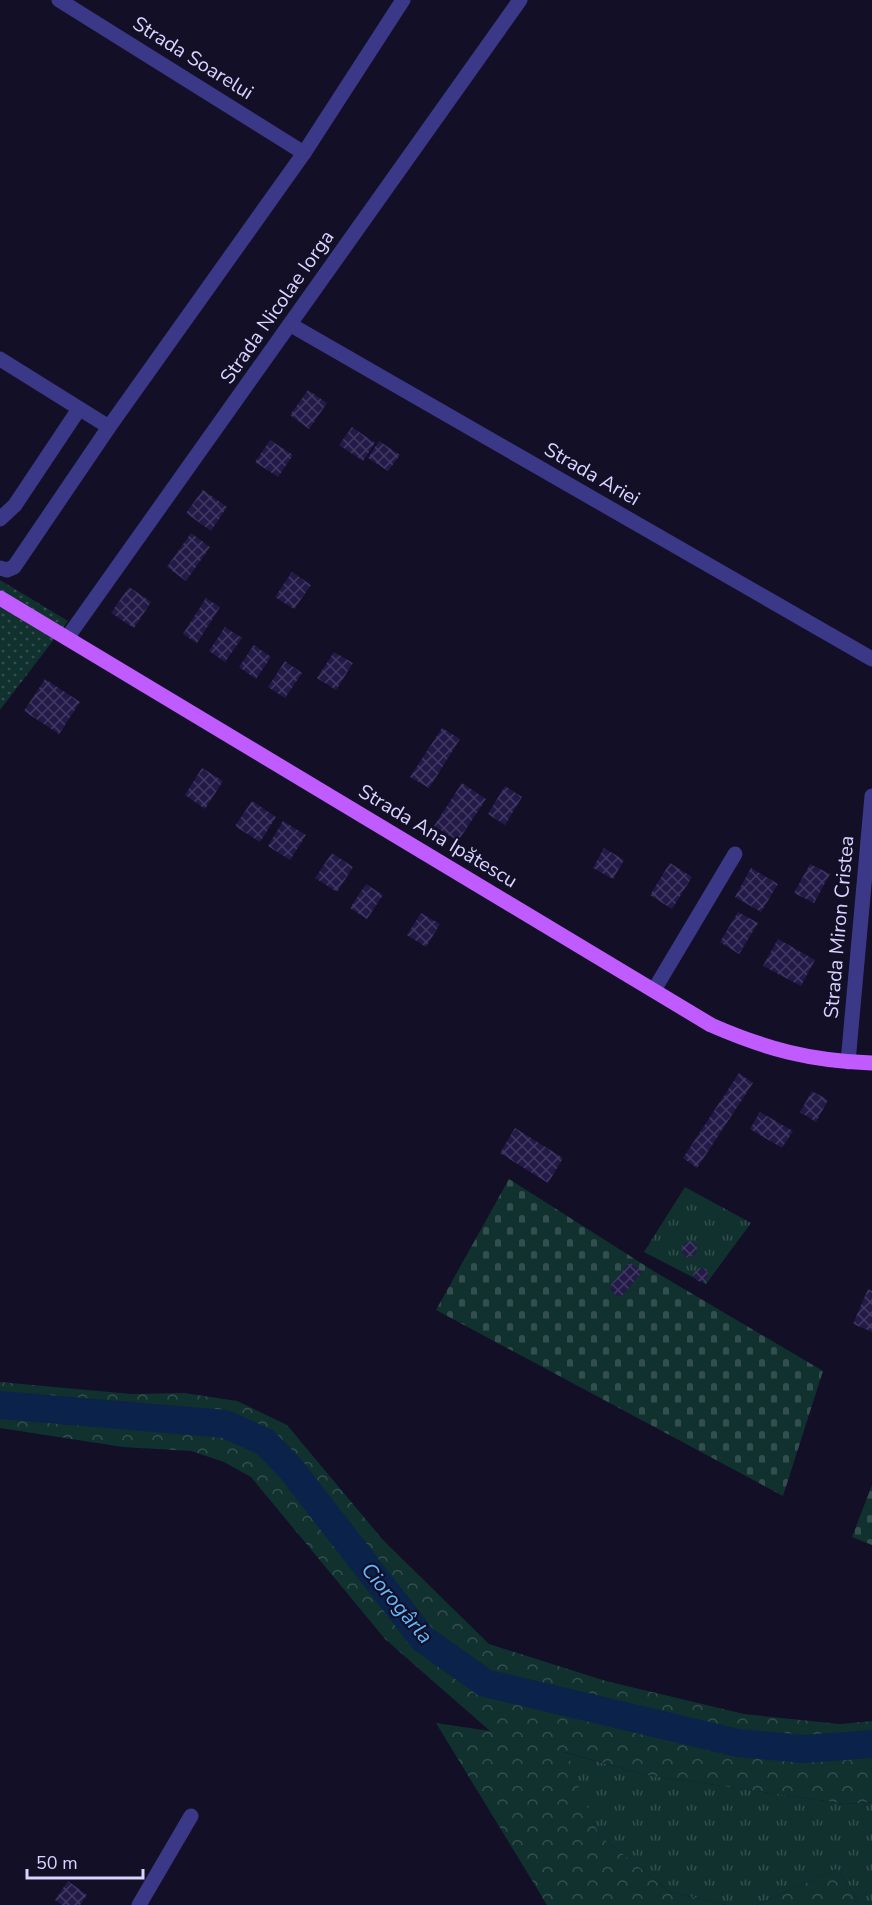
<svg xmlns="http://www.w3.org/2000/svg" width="872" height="1905" font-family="'Nunito Sans',sans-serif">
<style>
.grass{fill:url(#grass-tufts)}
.forest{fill:url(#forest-crowns)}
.cemetery{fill:url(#cemetery-stones)}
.garden{fill:url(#garden-dots)}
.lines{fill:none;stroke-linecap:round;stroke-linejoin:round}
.river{stroke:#0b234a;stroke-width:28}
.building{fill:url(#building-cross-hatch)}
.minor{stroke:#3a3887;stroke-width:15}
.major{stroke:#bf5bff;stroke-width:15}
.labels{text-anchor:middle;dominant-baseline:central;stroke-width:4.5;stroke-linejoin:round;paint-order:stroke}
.street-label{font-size:20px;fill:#d9d4ff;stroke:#120f27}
.water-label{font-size:21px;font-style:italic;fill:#62b9ff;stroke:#120f27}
</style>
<defs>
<pattern id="grass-tufts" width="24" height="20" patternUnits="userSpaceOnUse" patternTransform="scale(1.5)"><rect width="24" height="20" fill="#11312f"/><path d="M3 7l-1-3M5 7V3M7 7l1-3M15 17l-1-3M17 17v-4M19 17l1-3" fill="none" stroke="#334e4e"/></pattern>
<pattern id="forest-crowns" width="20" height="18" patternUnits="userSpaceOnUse" patternTransform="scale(1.5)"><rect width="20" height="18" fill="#11312f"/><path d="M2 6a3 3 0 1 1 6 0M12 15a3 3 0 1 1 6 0" fill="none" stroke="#334e4e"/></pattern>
<pattern id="cemetery-stones" width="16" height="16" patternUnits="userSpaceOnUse" patternTransform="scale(1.5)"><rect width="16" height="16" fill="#11312f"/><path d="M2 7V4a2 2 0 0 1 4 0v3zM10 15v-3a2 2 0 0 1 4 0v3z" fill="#334e4e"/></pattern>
<pattern id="garden-dots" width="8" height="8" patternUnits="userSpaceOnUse" patternTransform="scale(1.5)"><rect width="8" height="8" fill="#11312f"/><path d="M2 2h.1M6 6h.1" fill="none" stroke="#334e4e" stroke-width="1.8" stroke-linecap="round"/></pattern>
<pattern id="building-cross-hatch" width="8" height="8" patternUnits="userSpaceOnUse" patternTransform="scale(1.5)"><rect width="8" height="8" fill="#231a48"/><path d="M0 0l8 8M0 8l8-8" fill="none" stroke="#423a63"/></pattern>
</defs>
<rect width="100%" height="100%" fill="#120f27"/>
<g class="grass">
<polygon points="685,1187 751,1223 706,1284 644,1252"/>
<polygon points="563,1752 646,1775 846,1804 872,1802 872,1905 853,1905 857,1898 837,1869 756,1905 726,1905 670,1892 599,1835"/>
</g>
<g class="forest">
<polygon points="0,1382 131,1394 184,1393 237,1401 287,1425 383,1540 489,1644 606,1681 744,1714 840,1724 872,1721 872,1802 846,1804 646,1775 564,1752 599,1835 670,1892 726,1905 547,1905 436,1723 490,1731 385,1639 251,1477 224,1462 191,1451 123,1447 0,1428"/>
<polygon points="837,1869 857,1898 853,1905 756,1905"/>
</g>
<g class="cemetery">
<polygon points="509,1179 652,1270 823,1371 783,1496 436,1310"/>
<polygon points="872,1485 872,1545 852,1537"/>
</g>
<polygon class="garden" points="0,580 68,621 0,710"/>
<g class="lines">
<polyline class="river" points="0,1405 225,1424 265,1442 291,1469 423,1639 485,1683 738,1743 804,1749 872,1744"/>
</g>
<g class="building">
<polygon points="308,390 327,403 309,429 290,415"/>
<polygon points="352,427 375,443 363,461 339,445"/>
<polygon points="270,440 293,455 278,477 255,462"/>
<polygon points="379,441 400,455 388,471 368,458"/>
<polygon points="203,490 227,507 211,531 186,513"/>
<polygon points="191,533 210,547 186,581 167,567"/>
<polygon points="292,572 311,585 294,609 275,597"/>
<polygon points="129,587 151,602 134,628 111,613"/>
<polygon points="206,598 220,607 197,643 183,634"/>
<polygon points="225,627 242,638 225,662 209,651"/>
<polygon points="254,645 271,657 256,679 239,667"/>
<polygon points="334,652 353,663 336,690 317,678"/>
<polygon points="285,661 302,673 285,698 268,687"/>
<polygon points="45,679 80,702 59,734 24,711"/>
<polygon points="442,728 460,739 429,788 410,777"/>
<polygon points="202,768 223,781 205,809 185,795"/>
<polygon points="462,783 486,799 458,841 434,826"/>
<polygon points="505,786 522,797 505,825 488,814"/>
<polygon points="252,801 276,817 260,842 235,826"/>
<polygon points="283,821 306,835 290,860 268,846"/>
<polygon points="604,848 624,860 613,879 593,868"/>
<polygon points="332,853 353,867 337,892 315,878"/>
<polygon points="670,863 692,877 672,909 650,895"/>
<polygon points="810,864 830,874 814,903 794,893"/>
<polygon points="751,868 778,884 761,912 735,897"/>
<polygon points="366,884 383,895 367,919 350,908"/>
<polygon points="738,912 758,923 739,954 720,942"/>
<polygon points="421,913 440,924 426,947 407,935"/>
<polygon points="778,939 815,960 801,986 763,966"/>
<polygon points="739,1073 753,1083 697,1168 683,1158"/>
<polygon points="812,1091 828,1100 816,1122 800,1112"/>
<polygon points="760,1112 793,1131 782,1148 750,1129"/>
<polygon points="515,1128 563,1158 548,1183 500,1153"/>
<polygon points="690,1241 697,1246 696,1254 688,1258 682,1253 682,1245"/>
<polygon points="630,1262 642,1272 623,1295 617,1296 611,1291 611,1285"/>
<polygon points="699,1268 706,1269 709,1276 704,1282 697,1281 693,1274"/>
<polygon points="868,1289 872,1291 872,1332 853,1324"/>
<polygon points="68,1881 87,1895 80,1905 62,1905 55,1900"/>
</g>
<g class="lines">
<g class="minor">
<polyline points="59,0 304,153"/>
<polyline points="291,325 872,659"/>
<polyline points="0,359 109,427"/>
<polyline points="0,519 15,505 79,409"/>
<polyline points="0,568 7,570 14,567 109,427 304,153 403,0"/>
<polyline points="67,638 520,0"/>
<polyline points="654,990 735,854"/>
<polyline points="848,1062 872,796"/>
<polyline points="139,1905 191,1816"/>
</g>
<path class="major" d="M0 598 711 1025C766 1049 810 1061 872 1063"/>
</g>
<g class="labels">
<g class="street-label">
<text transform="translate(193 58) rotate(32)">Strada Soarelui</text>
<text transform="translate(277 307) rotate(-55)">Strada Nicolae Iorga</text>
<text transform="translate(592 474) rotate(30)">Strada Ariei</text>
<text transform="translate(438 836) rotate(31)">Strada Ana Ipătescu</text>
<text transform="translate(839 927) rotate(-85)">Strada Miron Cristea</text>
</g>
<g class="water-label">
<text transform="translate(397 1603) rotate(50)">Ciorogârla</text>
</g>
</g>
<path d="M27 1869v9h116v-9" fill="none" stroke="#d9d4ff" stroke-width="3"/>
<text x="36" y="1869" font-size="18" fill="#d9d4ff" stroke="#120f27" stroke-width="4.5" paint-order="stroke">50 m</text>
</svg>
